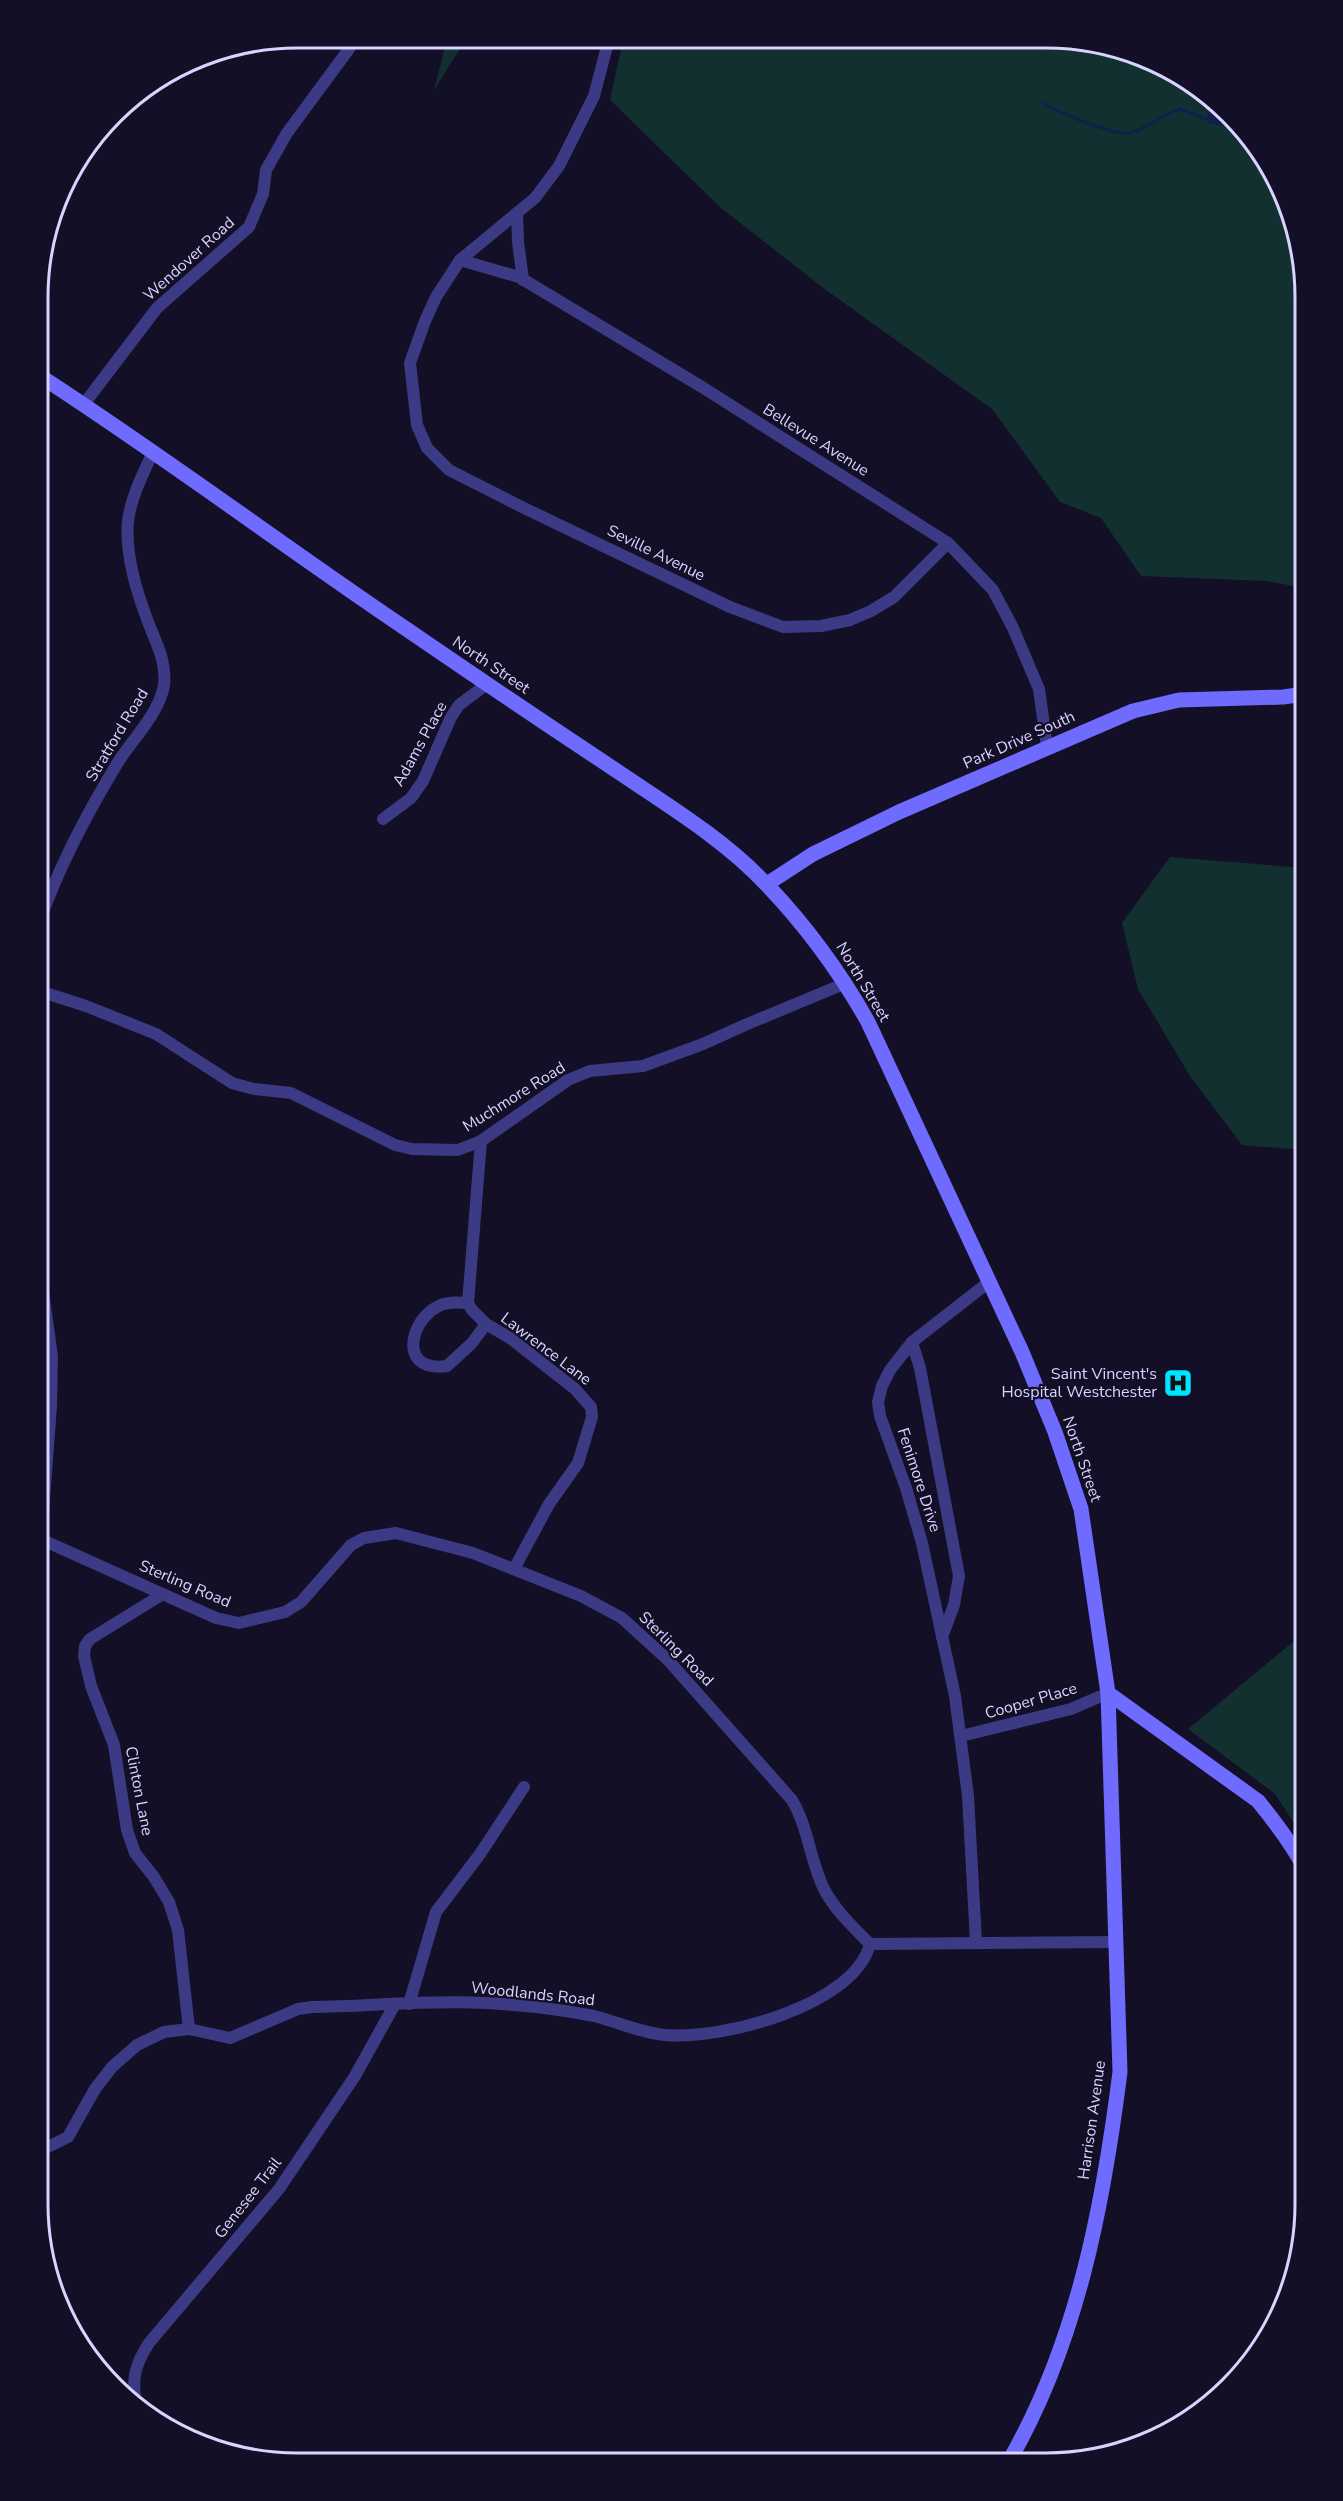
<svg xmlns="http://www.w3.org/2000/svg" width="1343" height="2501" font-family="'Nunito Sans',sans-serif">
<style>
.green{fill:#12302f}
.water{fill:#0c2248}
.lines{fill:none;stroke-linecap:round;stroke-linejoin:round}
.stream{stroke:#0c2248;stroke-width:3}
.street{stroke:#3d3a85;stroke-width:12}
.secondary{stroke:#6f6bff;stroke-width:15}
.labels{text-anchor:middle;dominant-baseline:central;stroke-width:4.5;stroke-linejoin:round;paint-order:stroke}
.street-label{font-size:16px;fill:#d9d4ff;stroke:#130f26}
.poi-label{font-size:16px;fill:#d9d4ff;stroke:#130f26;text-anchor:end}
.rim{fill:none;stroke:#d9d4ff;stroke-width:3}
</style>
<rect width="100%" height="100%" fill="#130f26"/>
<g class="green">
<polygon points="445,38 466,39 434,90 446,43"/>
<polygon points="623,40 1096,42 1160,64 1217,102 1262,153 1292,214 1305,297 1305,588 1266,581 1141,576 1101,518 1060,502 992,409 826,290 721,208 610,100"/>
<polygon points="1170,857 1305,868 1305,1150 1242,1145 1190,1076 1138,989 1122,923"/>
<polygon points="1305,1632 1305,1840 1275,1794 1188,1729"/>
</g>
<polygon class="water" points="1221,107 1240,129 1207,123 1207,112"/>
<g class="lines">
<path class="stream" d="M1042 102C1055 112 1114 135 1129 133 1142 132 1165 113 1180 109L1206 119"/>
<g class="street">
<polyline points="609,39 594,96 559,166 535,198 460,260 436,297 425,321 410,363 417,425 427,448 449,470 528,510 730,607 783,627 821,626 850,620 871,611 894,597 948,543"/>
<polyline points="517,213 518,242 523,280"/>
<polyline points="460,260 519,277 702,387 948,543 993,590 1013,628 1039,689 1047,747"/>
<polyline points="84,404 157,308 249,227 263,194 266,170 287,133 349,49 353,38"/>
<polyline points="383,819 411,798 423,781 451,717 459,705 487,684"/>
<polyline points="39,882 52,888"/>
<path d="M39 923C59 866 88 811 120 759 135 737 160 711 164 685 167 661 155 641 147 619 136 590 125 552 128 521 131 497 143 474 153 452"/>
<polyline points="39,991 86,1006 156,1034 232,1083 254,1089 291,1093 395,1145 412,1149 458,1150 481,1141 568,1080 590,1071 643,1066 703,1044 745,1025 846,983"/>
<polyline points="481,1141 468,1303 472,1310 486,1324 510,1338 575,1389 591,1407 592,1417 578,1463 549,1504 514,1569"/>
<polyline points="39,1263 52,1356 51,1406 41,1539"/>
<path d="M468 1303C462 1303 455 1302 449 1303 413 1307 392 1374 447 1366L472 1343 486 1324"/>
<polyline points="912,1342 920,1368 959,1576 954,1605 942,1637"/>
<path d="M38 1538 216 1618 239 1623 285 1612 301 1602 351 1545 364 1538 396 1533 473 1553 581 1596 622 1618 668 1660 792 1800C809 1829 810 1862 825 1891 836 1911 854 1928 870 1944L1117 1942"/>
<polyline points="163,1594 90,1639 85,1646 84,1656 91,1686 114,1745 127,1830 135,1853 154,1877 169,1902 178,1930 189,2029"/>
<polyline points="961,1736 1071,1709 1108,1693"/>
<polyline points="976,1942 968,1796 955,1696 922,1543 906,1488 880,1416 878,1402 882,1386 890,1370 912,1342 989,1282"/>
<polyline points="409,2004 436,1912 480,1854 524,1787"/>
<path d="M38 2152 68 2137 95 2089 112 2067 137 2045 164 2032 189 2029 230 2038 298 2009 312 2007C370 2006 428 2000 486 2003 522 2005 559 2009 594 2016 618 2022 640 2033 665 2035 722 2040 854 2006 870 1944"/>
<path d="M137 2408C131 2381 134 2366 149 2343L279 2189 355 2076 395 2004"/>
<polyline points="307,2461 315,2458"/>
</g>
<g class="secondary">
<path d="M40 376C162 455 278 542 399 624 469 672 540 720 611 767 664 803 723 838 767 885 807 927 840 972 868 1022L1022 1352 1055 1432 1081 1509 1108 1693 1120 2072C1103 2207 1077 2344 1008 2463"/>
<polyline points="767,884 813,854 899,812 1133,711 1179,700 1283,697 1305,694"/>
<path d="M1108 1693 1258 1801C1276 1823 1292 1844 1305 1869"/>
</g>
</g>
<defs>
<g id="hospital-square" transform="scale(1.5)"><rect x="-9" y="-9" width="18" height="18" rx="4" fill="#00e5ff" stroke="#130f26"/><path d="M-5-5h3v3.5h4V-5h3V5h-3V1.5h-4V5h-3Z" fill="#111"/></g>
</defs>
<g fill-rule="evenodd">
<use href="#hospital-square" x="1178" y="1383"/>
</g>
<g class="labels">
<g class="street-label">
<text transform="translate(189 259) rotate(-42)">Wendover Road</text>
<text transform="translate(816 440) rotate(32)">Bellevue Avenue</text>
<text transform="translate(656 553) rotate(26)">Seville Avenue</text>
<text transform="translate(491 665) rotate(34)">North Street</text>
<text transform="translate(117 735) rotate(-59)">Stratford Road</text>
<text transform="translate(1019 740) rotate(-24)">Park Drive South</text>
<text transform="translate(420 744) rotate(-61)">Adams Place</text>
<text transform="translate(863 982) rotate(59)">North Street</text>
<text transform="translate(514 1097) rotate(-32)">Muchmore Road</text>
<text transform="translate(546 1349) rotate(37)">Lawrence Lane</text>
<text transform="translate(1082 1459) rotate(71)">North Street</text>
<text transform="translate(919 1480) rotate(72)">Fenimore Drive</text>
<text transform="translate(185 1584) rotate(23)">Sterling Road</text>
<text transform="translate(676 1649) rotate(45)">Sterling Road</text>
<text transform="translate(1031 1701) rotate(-16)">Cooper Place</text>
<text transform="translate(139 1791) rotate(79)">Clinton Lane</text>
<text transform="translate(533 1994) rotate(6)">Woodlands Road</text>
<text transform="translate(1092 2120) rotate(-82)">Harrison Avenue</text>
<text transform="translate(248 2198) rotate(-52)">Genesee Trail</text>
</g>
<g class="poi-label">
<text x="1157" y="1374">Saint Vincent's<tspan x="1157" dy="18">Hospital Westchester</tspan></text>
</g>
</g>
<path d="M0 0H1343V2501H0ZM297 48H1046A249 249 0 0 1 1295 297V2204A249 249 0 0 1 1046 2453H297A249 249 0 0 1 48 2204V297A249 249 0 0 1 297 48Z" fill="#130f26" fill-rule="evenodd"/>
<path class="rim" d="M297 48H1046A249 249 0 0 1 1295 297V2204A249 249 0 0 1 1046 2453H297A249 249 0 0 1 48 2204V297A249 249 0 0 1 297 48Z"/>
</svg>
